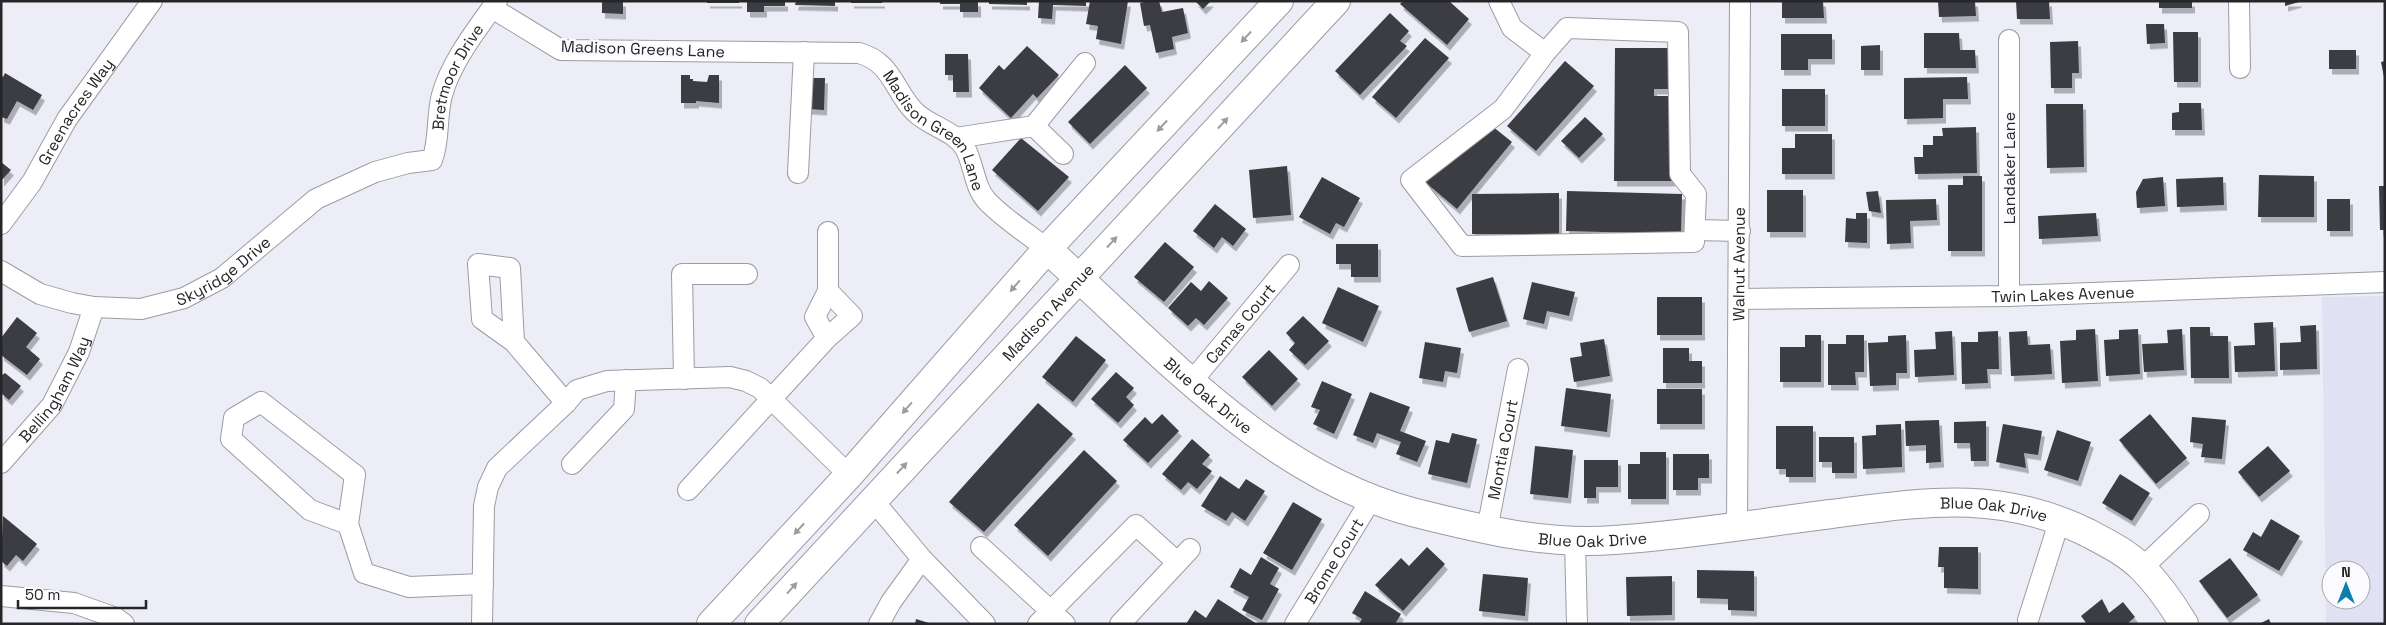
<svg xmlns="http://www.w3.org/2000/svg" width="2386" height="625" font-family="'Space Grotesk',sans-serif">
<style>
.built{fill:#e0e2f3;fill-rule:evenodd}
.building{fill:#3b3c43;filter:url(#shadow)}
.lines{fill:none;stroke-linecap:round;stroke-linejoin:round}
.street-casing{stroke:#9b9ca5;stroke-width:22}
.secondary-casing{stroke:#9b9ca5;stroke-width:30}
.primary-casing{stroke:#9b9ca5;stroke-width:30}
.street{stroke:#fff;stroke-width:20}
.secondary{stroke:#fff;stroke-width:28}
.primary{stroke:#fff;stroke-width:28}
.oneway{fill:#9d9d9f}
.labels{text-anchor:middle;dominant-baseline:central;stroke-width:5;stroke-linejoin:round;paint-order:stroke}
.street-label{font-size:16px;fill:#262629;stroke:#fbfbff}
</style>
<defs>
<filter id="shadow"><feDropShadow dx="3" dy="5.5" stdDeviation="0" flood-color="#0004"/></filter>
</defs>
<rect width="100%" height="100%" fill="#ecedf7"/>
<path class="built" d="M2385 296V624H2326L2322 297ZM2331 570H2361V600H2331Z"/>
<g class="building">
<polygon points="602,1 623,1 623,14 602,13"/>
<rect x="707" y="1" width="32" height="2"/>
<polygon points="747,1 785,1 785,6 764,6 764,12 747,12"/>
<polygon points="796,1 835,1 835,6 795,5"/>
<rect x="851" y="1" width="31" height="2"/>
<polygon points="940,1 978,1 978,12 960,12 960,4 940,4"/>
<polygon points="989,1 1027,1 1027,5 989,4"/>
<polygon points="1039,1 1086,1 1086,6 1053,5 1052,19 1038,18"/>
<polygon points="1090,1 1128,1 1121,44 1096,39 1098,26 1086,24"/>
<polygon points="1147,1 1159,1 1162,12 1183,8 1188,33 1172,37 1174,49 1156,53 1150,25 1144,26 1140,3"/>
<polygon points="1195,1 1211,1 1203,9"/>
<polygon points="1403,1 1449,1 1469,19 1447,45 1400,4"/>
<polygon points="1782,1 1823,1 1824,18 1782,18"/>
<polygon points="1938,1 1975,1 1976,16 1939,17"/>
<polygon points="2016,1 2049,1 2050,19 2017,19"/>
<rect x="2159" y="1" width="33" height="7"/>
<polygon points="2285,1 2299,1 2299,2 2285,6"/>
<polygon points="1390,13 1409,31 1400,41 1407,46 1360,95 1335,71"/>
<polygon points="2146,24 2164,24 2165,43 2147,44"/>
<polygon points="2173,32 2198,32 2198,82 2174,82"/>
<polygon points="1924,33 1959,33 1960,50 1975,50 1976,68 1924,68"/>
<polygon points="1781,34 1832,34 1832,59 1808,59 1808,70 1781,70"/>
<polygon points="1425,38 1449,58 1396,118 1372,97"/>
<polygon points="2078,41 2079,73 2072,73 2072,88 2051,88 2050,42"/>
<polygon points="1880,45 1880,70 1861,70 1861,46"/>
<polygon points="1027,46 1059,75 1037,98 1033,94 1011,118 979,88 999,65 1004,70"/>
<polygon points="1615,48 1672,48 1671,89 1654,89 1654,96 1672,96 1672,181 1614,181"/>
<rect x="2329" y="50" width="27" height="19"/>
<polygon points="945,54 968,54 969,92 953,92 953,75 945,75"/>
<polygon points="1565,61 1594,86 1536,151 1507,126"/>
<polygon points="2385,61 2385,76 2384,77 2381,62"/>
<polygon points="1125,65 1147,88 1090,144 1068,122"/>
<polygon points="5,73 42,95 33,110 17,101 7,119 1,117 1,76 3,77"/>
<polygon points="681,75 690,75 690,79 693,79 693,81 707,82 709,75 719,75 719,103 696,101 696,103 681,103"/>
<polygon points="1967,77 1968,99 1943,99 1943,118 1904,119 1904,78"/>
<polygon points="808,78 825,78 824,110 808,109"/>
<rect x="1782" y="89" width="43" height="37"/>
<polygon points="2179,103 2201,103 2202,130 2172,130 2172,113 2179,112"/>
<polygon points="2046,104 2083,104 2084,167 2047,168"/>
<polygon points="1585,117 1603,134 1579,158 1561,141"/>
<polygon points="1487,122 1512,142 1457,209 1425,182 1442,162 1447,166"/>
<polygon points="1976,127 1977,173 1915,174 1914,157 1923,157 1923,145 1933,145 1933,136 1943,136 1942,128"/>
<polygon points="1795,134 1832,134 1832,174 1782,174 1782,148 1795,148"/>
<polygon points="1021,138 1069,177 1038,211 992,170"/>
<polygon points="1,162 11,170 1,181"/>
<polygon points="1287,166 1291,215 1253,218 1249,170"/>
<polygon points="2259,175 2314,176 2314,217 2258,217"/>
<polygon points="1963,176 1982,176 1982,251 1948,251 1948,185 1963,185"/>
<polygon points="1322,177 1360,198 1344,227 1336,223 1330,234 1299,217"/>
<polygon points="2163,177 2165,206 2137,208 2136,192 2143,179"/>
<polygon points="2223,177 2224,205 2177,207 2176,179"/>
<polygon points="2379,186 2385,186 2385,230 2380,230"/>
<rect x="1767" y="190" width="36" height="42"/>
<polygon points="1567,191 1682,194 1681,234 1566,231"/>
<polygon points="1878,191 1881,213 1869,211 1866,192"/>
<polygon points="1559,193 1559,234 1472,234 1472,194"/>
<polygon points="1936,199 1937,220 1910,221 1911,243 1887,244 1886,200"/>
<rect x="2327" y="199" width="23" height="32"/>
<polygon points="1215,204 1246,229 1233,246 1222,237 1214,248 1193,231"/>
<polygon points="1856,213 1867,213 1867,243 1845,242 1846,218 1856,219"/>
<polygon points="2096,213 2098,236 2039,239 2038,216"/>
<polygon points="1165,242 1194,267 1164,302 1134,277"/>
<polygon points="1336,244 1378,244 1378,277 1351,277 1351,264 1336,264"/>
<polygon points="1493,277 1507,321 1469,332 1456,288"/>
<polygon points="1209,281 1228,298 1204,325 1196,318 1188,326 1168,308 1191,282 1201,291"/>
<polygon points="1532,282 1575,292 1569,316 1547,311 1544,324 1523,319"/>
<polygon points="1338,287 1379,306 1363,342 1322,323"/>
<rect x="1657" y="297" width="45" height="38"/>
<polygon points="1303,316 1329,341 1305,365 1289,350 1295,343 1286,333"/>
<polygon points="17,317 37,333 26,347 40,359 27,375 1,355 1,338"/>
<polygon points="2273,322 2275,371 2235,372 2234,346 2255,345 2254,323"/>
<polygon points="2316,325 2317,369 2280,370 2280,343 2301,342 2300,326"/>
<polygon points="2190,327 2210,327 2210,336 2228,336 2229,378 2191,378"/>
<polygon points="2095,329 2098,381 2062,383 2060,341 2076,340 2076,330"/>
<polygon points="2138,329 2140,374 2106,376 2104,340 2119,339 2119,330"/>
<polygon points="2182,329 2184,370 2144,372 2142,344 2168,343 2167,330"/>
<polygon points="1952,331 1954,375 1915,377 1914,350 1936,349 1935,332"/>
<polygon points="1998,331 1999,369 1987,369 1988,383 1962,384 1961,342 1978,342 1978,332"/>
<polygon points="2027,331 2028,345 2050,344 2052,374 2011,376 2009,332"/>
<polygon points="1805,335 1821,335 1821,382 1780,382 1780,347 1805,347"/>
<polygon points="1846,335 1864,335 1864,372 1855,372 1856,385 1828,385 1828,344 1846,344"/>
<polygon points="1906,335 1907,373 1896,373 1896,385 1870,386 1868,343 1888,342 1888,336"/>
<polygon points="1076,336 1106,360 1073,402 1042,377"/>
<polygon points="1604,339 1610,376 1574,382 1570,358 1582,356 1580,343"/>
<polygon points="1425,342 1461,348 1457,373 1445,371 1443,382 1419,378"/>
<polygon points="1663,348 1689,348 1689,361 1702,361 1702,383 1663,383"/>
<polygon points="1269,350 1298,379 1272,406 1242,377"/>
<polygon points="1116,372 1134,388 1126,397 1134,405 1118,423 1091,399"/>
<polygon points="5,373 21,386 9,400 1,393 1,376"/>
<polygon points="1322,381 1352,394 1334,434 1313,424 1320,410 1311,407"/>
<polygon points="1566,388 1611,394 1607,432 1561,426"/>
<rect x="1657" y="389" width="45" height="35"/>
<polygon points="1370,392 1410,407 1400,431 1426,441 1417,462 1396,454 1401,442 1377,433 1373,443 1353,435"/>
<polygon points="1038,403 1073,434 984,532 949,502"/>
<polygon points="1162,414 1179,431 1148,463 1123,440 1145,417 1152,424"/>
<polygon points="2150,414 2187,458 2156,484 2119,440"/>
<polygon points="2192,417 2226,420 2222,459 2201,457 2203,444 2190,442"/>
<polygon points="1939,420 1941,462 1926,463 1926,445 1906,446 1905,421"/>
<polygon points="1986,421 1986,461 1971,461 1970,443 1954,443 1954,422"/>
<polygon points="1901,424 1902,467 1863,469 1862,436 1876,435 1876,425"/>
<polygon points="2003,424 2042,431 2038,455 2024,453 2026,468 1996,462"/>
<polygon points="1776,426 1813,426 1813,477 1786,477 1786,469 1776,469"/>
<polygon points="2057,430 2091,442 2078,481 2044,470"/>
<polygon points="1452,433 1477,439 1467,483 1428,474 1436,440 1449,443"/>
<polygon points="1819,437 1854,437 1854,473 1832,473 1832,462 1819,462"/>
<polygon points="1192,439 1210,455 1202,464 1212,471 1197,489 1188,482 1181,490 1162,474"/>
<polygon points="1535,446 1573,450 1568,498 1530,494"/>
<polygon points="2268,446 2290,471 2259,497 2238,472"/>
<polygon points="1084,450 1117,481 1048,556 1014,525"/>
<polygon points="1640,452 1666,452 1666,499 1628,499 1628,464 1640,464"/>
<polygon points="1673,454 1709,454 1709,478 1698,478 1698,490 1673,490"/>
<polygon points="1584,460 1618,460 1618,487 1596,487 1596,498 1584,498"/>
<polygon points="2120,474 2150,493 2132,521 2102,503"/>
<polygon points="1220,476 1239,489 1246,479 1265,491 1245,521 1232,512 1226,521 1201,506"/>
<polygon points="1293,502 1322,519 1292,570 1263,553"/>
<polygon points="3,516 37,544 23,561 16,555 7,566 1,561"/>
<polygon points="2271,519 2300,536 2279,571 2243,550 2253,532 2261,537"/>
<polygon points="1427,547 1445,564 1403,611 1375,585 1401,558 1409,566"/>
<polygon points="1939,547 1978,547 1978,589 1944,588 1944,567 1938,567"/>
<polygon points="1261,557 1279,568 1270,584 1279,589 1262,620 1242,610 1249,597 1230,587 1240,568 1251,575"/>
<polygon points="2230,558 2258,595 2227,618 2199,581"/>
<polygon points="1697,570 1754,571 1754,611 1728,610 1728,599 1697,598"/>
<polygon points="1483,574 1528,578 1525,616 1479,611"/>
<polygon points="1672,576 1672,615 1627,616 1626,577"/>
<polygon points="1365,591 1401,614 1395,624 1359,624 1362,619 1352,613"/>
<polygon points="1218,599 1257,624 1186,624 1195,610 1206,618"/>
<polygon points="2102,599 2109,613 2123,602 2135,617 2127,624 2087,624 2081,616"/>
<polygon points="916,619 929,623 929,624 915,624"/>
<polygon points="2269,619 2271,624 2259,624"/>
</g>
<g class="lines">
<g class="street-casing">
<g id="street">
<polyline points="1499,1 1512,28 1545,53 1503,109 1411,180 1462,246 1694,242 1696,194 1680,174 1678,32 1567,28 1545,53"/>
<polyline points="2239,1 2240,68"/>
<path id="s1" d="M492 8 561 50 859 53C892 62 894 91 915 112 929 126 955 131 965 148 974 164 974 187 987 201 1004 219 1027 233 1047 249"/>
<polyline points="1034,126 1063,154"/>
<polyline points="956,138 1034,126 1085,63"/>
<polyline points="798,173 804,52"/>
<path id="s2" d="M1 224 32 182 67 119 152 1"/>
<polyline points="1695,230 1740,231"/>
<polyline points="828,232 828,291"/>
<path id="s3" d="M1 271 40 294 72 303 94 307 141 309 184 298 222 278 316 199 375 172 408 163 432 160C440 140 436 117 442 95 451 62 477 29 497 1"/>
<polyline points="2009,296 2009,40"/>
<path id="s4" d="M1739 299 2009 296 2385 282"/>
<polyline points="514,342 482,319 478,264 510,268 514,342 566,403"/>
<polyline points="684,379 682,274 747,274"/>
<path id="s5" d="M1192 381 1289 265"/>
<path id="s6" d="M1 463 52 405 79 352 94 307"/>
<polyline points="572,464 624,409 626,380"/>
<polyline points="688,490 827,338 815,317 828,291 852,316 827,338"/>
<polyline points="873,500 922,559 985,624"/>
<polyline points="348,524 310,510 231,439 234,418 261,402 355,475 348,524 364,573 409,587 483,584"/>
<path id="s7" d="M1737 526 1740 1"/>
<path id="s8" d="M1487 530 1518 369"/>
<polyline points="1575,541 1577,624"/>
<polyline points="981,547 1065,624"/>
<polyline points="2142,568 2199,514"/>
<polyline points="1,596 74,603 116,618 124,624"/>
<polyline points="2028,620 2060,519"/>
<polyline points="482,624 484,506 488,487 497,468 566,403 577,390 607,381 730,377 746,381 760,388 849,475"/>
<polyline points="879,624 891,602 922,559"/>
<polyline points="1038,624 1136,525 1177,562"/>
<polyline points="1120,624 1190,549"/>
<path id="s9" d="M1295 624 1372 498"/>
</g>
</g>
<g class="secondary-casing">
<g id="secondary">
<path id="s10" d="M1047 249C1157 347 1265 473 1412 512 1479 529 1545 545 1614 540 1687 535 1759 523 1831 514 1925 502 1999 489 2088 533 2107 543 2127 553 2142 568 2158 584 2172 604 2184 624"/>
</g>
</g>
<g class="primary-casing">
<g id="primary">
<polyline points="711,624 849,475 1047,249 1279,1"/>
<path id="s11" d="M759 624 1336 1"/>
</g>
</g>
<use href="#street" class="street"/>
<use href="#secondary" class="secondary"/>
<use href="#primary" class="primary"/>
</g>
<defs><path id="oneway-solid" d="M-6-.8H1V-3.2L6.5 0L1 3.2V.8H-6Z" transform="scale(1.25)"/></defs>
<g class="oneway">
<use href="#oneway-solid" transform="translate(1246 37) rotate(133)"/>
<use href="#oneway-solid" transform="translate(1223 123) rotate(-47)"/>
<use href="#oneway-solid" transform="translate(1162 126) rotate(133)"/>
<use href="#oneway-solid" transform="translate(1112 242) rotate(-47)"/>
<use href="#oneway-solid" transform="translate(1015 286) rotate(131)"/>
<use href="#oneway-solid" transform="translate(907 408) rotate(131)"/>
<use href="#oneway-solid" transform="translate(902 468) rotate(-47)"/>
<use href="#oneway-solid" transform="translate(799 529) rotate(133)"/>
<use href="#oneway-solid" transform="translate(792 588) rotate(-48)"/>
</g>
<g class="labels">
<g class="street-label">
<text transform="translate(643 49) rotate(2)">Madison Greens Lane</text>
<text stroke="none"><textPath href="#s3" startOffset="569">Bretmoor Drive</textPath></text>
<text stroke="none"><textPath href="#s2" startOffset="135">Greenacres Way</textPath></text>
<text stroke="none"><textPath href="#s1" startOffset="491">Madison Green Lane</textPath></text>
<text transform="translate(2009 168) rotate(-90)">Landaker Lane</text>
<text stroke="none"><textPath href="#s7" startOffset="262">Walnut Avenue</textPath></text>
<text stroke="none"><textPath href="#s3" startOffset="240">Skyridge Drive</textPath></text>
<text stroke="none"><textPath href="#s4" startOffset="324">Twin Lakes Avenue</textPath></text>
<text stroke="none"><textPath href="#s11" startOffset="425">Madison Avenue</textPath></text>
<text stroke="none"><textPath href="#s5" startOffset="75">Camas Court</textPath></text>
<text stroke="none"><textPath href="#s6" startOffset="92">Bellingham Way</textPath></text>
<text stroke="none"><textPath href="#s10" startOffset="218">Blue Oak Drive</textPath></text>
<text stroke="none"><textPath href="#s8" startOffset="82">Montia Court</textPath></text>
<text stroke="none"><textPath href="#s10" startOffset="1042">Blue Oak Drive</textPath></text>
<text stroke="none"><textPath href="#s10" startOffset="638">Blue Oak Drive</textPath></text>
<text stroke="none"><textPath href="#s9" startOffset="74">Brome Court</textPath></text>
</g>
</g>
<rect width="2386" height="625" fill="none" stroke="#262629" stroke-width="5"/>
<g transform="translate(2346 585)"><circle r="24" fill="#fbfbff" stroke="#a6a6a9"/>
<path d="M0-4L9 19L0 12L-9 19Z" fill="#0e80a7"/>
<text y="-8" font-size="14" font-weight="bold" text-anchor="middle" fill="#262629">N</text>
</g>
<path d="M18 600v8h128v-8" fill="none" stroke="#262629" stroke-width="2.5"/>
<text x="25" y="600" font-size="15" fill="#262629" stroke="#fbfbff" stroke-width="4" paint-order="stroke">50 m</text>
</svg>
